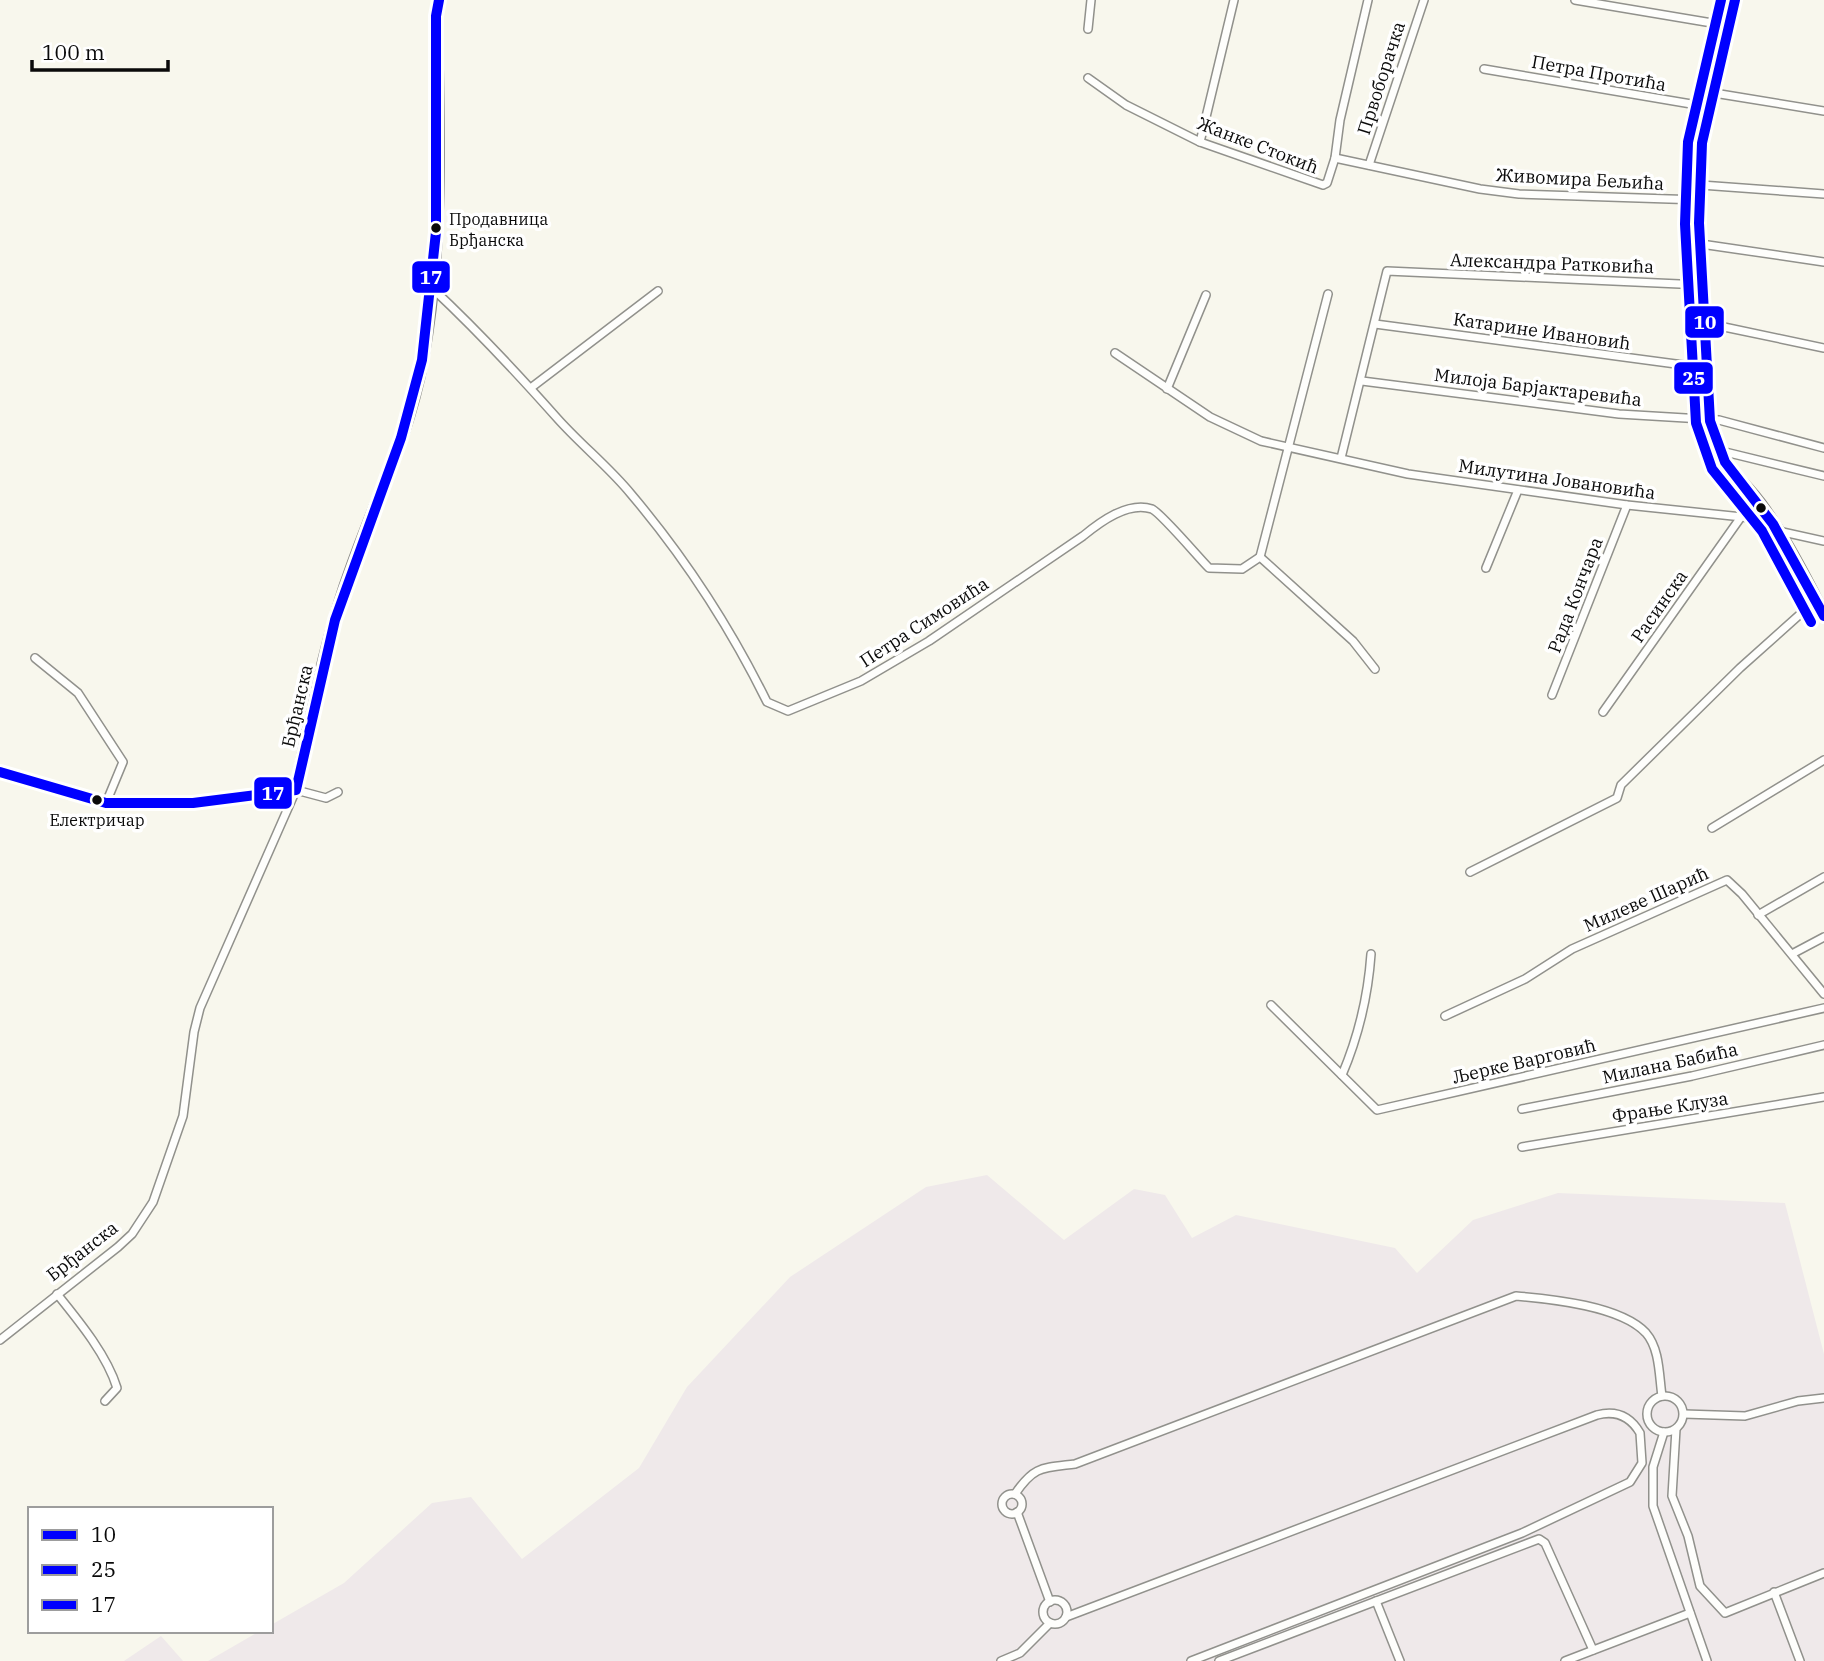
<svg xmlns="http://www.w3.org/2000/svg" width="1824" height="1661" font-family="'IBM Plex Serif',serif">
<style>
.industrial{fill:#efe9ea}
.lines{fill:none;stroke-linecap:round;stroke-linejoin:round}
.street-casing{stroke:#91918c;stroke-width:10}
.secondary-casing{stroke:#888783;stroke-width:14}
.street{stroke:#fefefc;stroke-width:7}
.secondary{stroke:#f3f3e8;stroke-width:10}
.bus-1-casing{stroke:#fff;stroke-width:16}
.bus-2-casing{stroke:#fff;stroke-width:16}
.bus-3-casing{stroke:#fff;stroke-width:16}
.bus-1{stroke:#00f;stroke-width:10}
.bus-2{stroke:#00f;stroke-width:10}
.bus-3{stroke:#00f;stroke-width:10}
.bus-dot{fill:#0a0a0a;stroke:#fff;stroke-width:2.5}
.labels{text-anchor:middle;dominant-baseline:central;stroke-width:7;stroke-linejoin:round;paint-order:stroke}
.bus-label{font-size:16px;fill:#0a0a0a;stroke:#fff;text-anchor:start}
.street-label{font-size:18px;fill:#0a0a0a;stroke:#fff}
.line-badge{stroke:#fff;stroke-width:2.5}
.badge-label{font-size:19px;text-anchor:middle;font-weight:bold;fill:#fff}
</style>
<rect width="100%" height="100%" fill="#f8f7ed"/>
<g class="industrial">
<polygon points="987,1175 1064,1240 1134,1189 1165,1195 1192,1238 1236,1215 1395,1248 1417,1273 1473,1220 1558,1193 1785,1203 1824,1354 1824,1661 208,1661 260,1631 271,1631 271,1625 344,1583 432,1503 471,1497 522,1559 639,1468 687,1387 790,1277 926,1187"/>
<polygon points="161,1636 183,1661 124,1661"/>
</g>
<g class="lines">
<g class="street-casing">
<g id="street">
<polyline points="1575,0 1730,26"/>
<polyline points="1088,29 1091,0"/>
<polyline points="1484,69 1709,107"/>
<polyline points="1088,78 1126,105 1200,142 1323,185 1327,183 1335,158 1340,120 1368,0"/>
<polyline points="1714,93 1824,111"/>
<polyline points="1200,142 1234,0"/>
<polyline points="1335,158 1480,189 1519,194 1700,200"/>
<polyline points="1369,165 1424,0"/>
<polyline points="1701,185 1824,194"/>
<polyline points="1701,244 1824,262"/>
<path d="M432 288C477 330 517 373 557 418 581 445 609 467 631 494 686 559 730 627 767 702L788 711 861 681 929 641 1083 536C1100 522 1128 501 1152 509 1161 513 1199 558 1209 568L1242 569 1260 557 1353 641 1375 669"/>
<polyline points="1705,323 1824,348"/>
<polyline points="1375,324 1706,368"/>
<polyline points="1115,353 1210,417 1261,441 1408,474 1627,505 1771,520"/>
<polyline points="1362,381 1619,414 1719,420 1824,448"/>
<polyline points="532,387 658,291"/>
<polyline points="1167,389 1206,295"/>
<polyline points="1717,450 1824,476"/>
<polyline points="1341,458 1387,271 1702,285"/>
<polyline points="1778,531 1824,541"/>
<polyline points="1260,557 1328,294"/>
<polyline points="1486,568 1518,490"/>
<polyline points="35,658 78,693 123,762 106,803"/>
<polyline points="1552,695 1627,505"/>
<polyline points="1603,712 1741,517"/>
<polyline points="1712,828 1824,760"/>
<polyline points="1470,872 1617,798 1621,785 1740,668 1816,600"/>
<polyline points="1758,915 1824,877"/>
<polyline points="1792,954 1824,937"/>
<polyline points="1271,1005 1377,1110 1824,1008"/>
<polyline points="1445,1016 1525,979 1572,949 1727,880 1742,894 1824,994"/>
<path d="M1342 1075C1359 1035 1368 997 1371 954"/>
<polyline points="1522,1109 1692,1076 1824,1045"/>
<polyline points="1522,1147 1824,1097"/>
<path d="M57 1294C78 1320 107 1355 117 1388L105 1401"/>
<polyline points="0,1340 118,1247 132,1234 153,1202 183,1116 194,1032 200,1008 296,790 326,798 338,792"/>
<circle cx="1665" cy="1414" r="18"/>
<polyline points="1684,1414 1745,1416 1798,1401 1824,1398"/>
<polyline points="1676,1429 1672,1496 1688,1536 1700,1586 1725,1613 1824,1573"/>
<polyline points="1664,1432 1653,1467 1653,1506 1707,1661"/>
<path d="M1015 1494C1034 1466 1042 1468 1075 1464L1516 1296C1552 1299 1621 1306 1646 1333 1660 1349 1659 1376 1662 1396"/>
<circle cx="1012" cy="1504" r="10"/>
<polyline points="1017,1512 1050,1602"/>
<polyline points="1774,1592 1800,1661"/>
<circle cx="1055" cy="1612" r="12"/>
<polyline points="1376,1601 1400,1661"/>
<path d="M1066 1617 1597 1415C1616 1410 1630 1416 1640 1433L1642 1463 1630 1482 1522 1533 1191 1661"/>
<polyline points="1001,1661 1020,1653 1050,1623"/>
<polyline points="1219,1661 1539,1539 1545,1543 1593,1650"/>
<polyline points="1565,1661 1690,1613"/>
</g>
</g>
<g class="secondary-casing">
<g id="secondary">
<path d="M1735 0 1702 143 1699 223 1710 421C1719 474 1739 472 1765 511 1788 544 1807 581 1824 616"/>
<path d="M0 772 106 803H193L296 790C312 715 326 637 353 565 378 496 409 432 422 360 443 247 438 130 436 16L439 0"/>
</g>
</g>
<use href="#street" class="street"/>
<use href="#secondary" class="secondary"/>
<g class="bus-1-casing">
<polyline id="bus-1" points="1735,0 1702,143 1699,223 1710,421 1725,462 1773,524 1824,616"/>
</g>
<g class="bus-2-casing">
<polyline id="bus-2" points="1721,0 1688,142 1685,224 1696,423 1712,469 1762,531 1811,622"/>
</g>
<g class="bus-3-casing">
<polyline id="bus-3" points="0,772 106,803 193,803 296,790 335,620 401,438 422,360 436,232 436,16 439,0"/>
</g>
<use href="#bus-1" class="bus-1"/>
<use href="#bus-2" class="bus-2"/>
<use href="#bus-3" class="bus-3"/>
</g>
<g class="bus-dot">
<circle cx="436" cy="228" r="6"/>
<circle cx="1761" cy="508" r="6"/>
<circle cx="97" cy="800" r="6"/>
</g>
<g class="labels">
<g class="bus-label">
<text x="449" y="219">Продавница<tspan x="449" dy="21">Брђанска</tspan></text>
<text x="97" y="820" text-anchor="middle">Електричар</text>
</g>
<g class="street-label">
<text transform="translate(1599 73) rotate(10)">Петра Протића</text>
<text transform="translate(1381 78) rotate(-72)">Првоборачка</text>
<text transform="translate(1258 145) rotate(21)">Жанке Стокић</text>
<text transform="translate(1580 179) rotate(3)">Живомира Бељића</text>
<text transform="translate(1552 263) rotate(2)">Александра Ратковића</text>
<text transform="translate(1542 331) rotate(8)">Катарине Ивановић</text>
<text transform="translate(1538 387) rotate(7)">Милоја Барјактаревића</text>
<text transform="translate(1557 479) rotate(8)">Милутина Јовановића</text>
<text transform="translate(1575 595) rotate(-69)">Рада Кончара</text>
<text transform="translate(1659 606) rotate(-55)">Расинска</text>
<text transform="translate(924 622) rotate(-33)">Петра Симовића</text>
<text transform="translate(297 706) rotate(-77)">Брђанска</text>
<text transform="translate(1646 899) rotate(-24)">Милеве Шарић</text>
<text transform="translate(1524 1061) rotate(-13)">Љерке Варговић</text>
<text transform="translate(1670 1063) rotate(-12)">Милана Бабића</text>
<text transform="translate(1670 1107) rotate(-9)">Фрање Клуза</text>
<text transform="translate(82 1251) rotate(-38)">Брђанска</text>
</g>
</g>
<g class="line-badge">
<rect x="411" y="260" width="40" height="34" rx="7" fill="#00f"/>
<rect x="1684" y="305" width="41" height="34" rx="7" fill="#00f"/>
<rect x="1673" y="361" width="41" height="34" rx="7" fill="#00f"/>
<rect x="253" y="776" width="40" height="34" rx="7" fill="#00f"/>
</g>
<g class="badge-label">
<text x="431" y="284">17</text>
<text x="1705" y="329">10</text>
<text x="1694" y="385">25</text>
<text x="273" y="800">17</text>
</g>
<rect x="28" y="1507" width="245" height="126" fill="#ffffff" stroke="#9d9d9d" stroke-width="2"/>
<rect x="42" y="1530" width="35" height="10" fill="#0000ff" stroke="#9d9d9d" stroke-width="2"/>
<text x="91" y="1542" font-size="21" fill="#0a0a0a">10</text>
<rect x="42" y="1565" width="35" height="10" fill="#0000ff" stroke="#9d9d9d" stroke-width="2"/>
<text x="91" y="1577" font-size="21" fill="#0a0a0a">25</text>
<rect x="42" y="1600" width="35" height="10" fill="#0000ff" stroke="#9d9d9d" stroke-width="2"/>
<text x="91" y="1612" font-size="21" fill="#0a0a0a">17</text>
<path d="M32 60v10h136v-10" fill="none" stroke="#0a0a0a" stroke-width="3.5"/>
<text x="42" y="60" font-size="21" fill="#0a0a0a" stroke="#ffffff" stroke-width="5" paint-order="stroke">100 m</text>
</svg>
